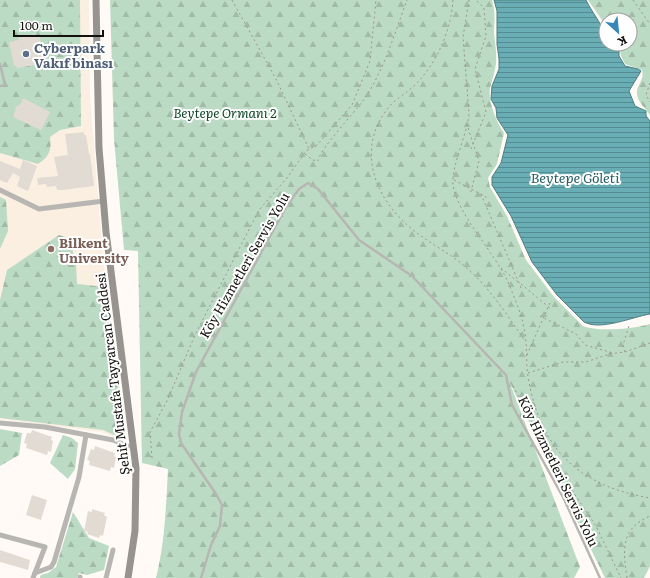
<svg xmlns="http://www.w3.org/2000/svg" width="650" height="578" font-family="Literata,serif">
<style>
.built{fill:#fbefe1}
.forest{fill:url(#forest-firs)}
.water{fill:url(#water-rules);stroke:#4e7f82}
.building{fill:#e1dbd3}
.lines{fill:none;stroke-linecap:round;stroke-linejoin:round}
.path{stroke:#999591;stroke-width:1;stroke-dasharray:2 3;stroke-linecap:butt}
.lane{stroke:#b7b6b2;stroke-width:2.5}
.street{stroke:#b7b6b2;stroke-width:5}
.secondary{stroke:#97948f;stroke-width:7}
.service-dot{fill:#5c6f8a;stroke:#fff;stroke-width:1.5}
.education-dot{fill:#8d6e63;stroke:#fff;stroke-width:1.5}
.labels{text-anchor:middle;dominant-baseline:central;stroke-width:4;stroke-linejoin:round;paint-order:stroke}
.service-label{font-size:13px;font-weight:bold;fill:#4e5e75;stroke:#fff;text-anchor:start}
.park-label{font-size:13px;font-style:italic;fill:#0c4626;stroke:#fff}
.education-label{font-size:13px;font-weight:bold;fill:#785e54;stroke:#fff;text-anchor:start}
.street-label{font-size:13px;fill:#13110e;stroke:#fff}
.water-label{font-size:14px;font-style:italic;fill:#225d62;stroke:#fff}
</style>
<defs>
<pattern id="forest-firs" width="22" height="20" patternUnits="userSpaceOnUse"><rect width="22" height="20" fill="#bcdbc4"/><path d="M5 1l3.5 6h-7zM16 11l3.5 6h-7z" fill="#a1bba7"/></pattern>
<pattern id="water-rules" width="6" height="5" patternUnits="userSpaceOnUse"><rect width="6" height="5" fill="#68aeb4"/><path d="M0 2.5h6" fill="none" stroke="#548c91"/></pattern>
</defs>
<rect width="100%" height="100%" fill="#fffaf5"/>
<polygon class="built" points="0,0 89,0 90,95 99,210 106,287 127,442 102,432 0,419"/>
<g class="forest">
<path d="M0 0H80L81 126 60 130 50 137C52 150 49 157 38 164L0 153Z"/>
<path d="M110 0H492C496 15 494 19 494 33 495 43 497 54 496 64 495 72 492 80 490 88 488 102 496 121 504 133L497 164 488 178 490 187 507 216 526 260 554 297 583 326C597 332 635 329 650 324V566L644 578H605L509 381 580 567 574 578H156C165 542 166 506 168 469L142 463 138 251 124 250 114 139Z"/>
<path d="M588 0H650V115C646 109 637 101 637 94 636 85 645 80 642 70L625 64 621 56 620 50 611 44H630V20H606V35L602 20Z"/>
<polygon points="0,197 6,200 8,231 0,249"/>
<polygon points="59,235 69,238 76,263 77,284 106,287 125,440 103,430 0,418 0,300 7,270"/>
<polygon points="0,429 22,433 19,455 0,466"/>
<polygon points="63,435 72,438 78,443 75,469 68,479 50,463"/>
<polygon points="73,512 89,538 109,546 104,570 87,575 79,573 77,578 40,578 41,575 48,573 56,567"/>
</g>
<path class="water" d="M494 0H586C593 15 606 27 606 44H610L619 51V56L625 66 638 69 641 71 629 91 635 106 646 111V116L650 121V314C632 317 601 331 584 322L557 295 532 262 511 216 492 185V177L501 163 508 135 497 118 496 108 491 99 492 86 499 69V59L497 44V11Z"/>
<g class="building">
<polygon points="34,34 40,37 42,54 40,64 18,68 14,65 9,42 19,40 18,38"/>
<polygon points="23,98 50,112 41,130 13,117 16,107 21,103"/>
<polygon points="84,132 84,135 86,135 89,154 90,154 94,186 62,190 57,190 56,186 47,187 46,184 38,185 37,178 58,176 54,157 68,155 65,134"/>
<polygon points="23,160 37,166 28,191 17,186 20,177 13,173 7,183 0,180 0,161 20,169"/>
<polygon points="32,430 52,437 51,440 53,441 51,452 48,451 47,455 26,448 27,444 24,443 27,433 31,433"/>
<polygon points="95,446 115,453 114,456 116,457 114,468 111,467 110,471 89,465 90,461 87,460 91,449 94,450"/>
<polygon points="32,495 47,500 41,520 26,515"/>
<polygon points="92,509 105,513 104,515 107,517 103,536 100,535 99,538 87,534 88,532 84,531 88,511 92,512"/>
<polygon points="0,550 30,560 28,570 0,562"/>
</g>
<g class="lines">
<g class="path">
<polyline points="232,0 276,79 309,149"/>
<path d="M453 0C451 30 438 60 418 82 409 92 396 98 388 108 355 150 375 199 412 229 430 244 452 254 469 270 491 290 508 316 525 341"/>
<path d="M469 0 463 37 469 114C467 135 451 167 453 185 457 214 495 253 508 282 514 297 521 312 524 328 528 345 525 364 529 382 542 452 581 486 650 498"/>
<polyline points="633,0 650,24"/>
<polyline points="650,83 646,95 650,102"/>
<polyline points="468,128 479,161 470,195"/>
<polyline points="471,149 486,112 475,69 486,36 484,8 476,0"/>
<path d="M305 154 313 160 318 161C319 150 354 113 362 102 383 74 395 32 407 0"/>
<polyline points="454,180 488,198"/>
<polyline points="481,194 522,290"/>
<polyline points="501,268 518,282"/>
<polyline points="521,284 551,309"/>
<polyline points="540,316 576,334 585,345 613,353"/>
<polyline points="625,352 623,345 629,326"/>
<polyline points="527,355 550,303"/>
<polyline points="528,373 563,362 586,362 609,354 625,352 650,343"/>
<polyline points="513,386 555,465 596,526 621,578"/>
<polyline points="152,458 150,432 167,401 195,335 259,210 287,178 306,151 317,145 352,105 370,61 376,0"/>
<path d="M627 578C623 550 620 529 650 516"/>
</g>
<g class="lane">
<polyline points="0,64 5,85 0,86"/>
<polyline points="201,578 211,545 220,526 222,505 216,494 181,443 179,434 182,412 196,372 286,207 299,189 308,183 318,189 359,240 412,276 506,375 512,405 564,499 600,578"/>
</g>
<g class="street">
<polyline points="0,190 39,209 104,201"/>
<polyline points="0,423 45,427 113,440 128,446"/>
<polyline points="0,535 45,547 33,578"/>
<polyline points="35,573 51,567 54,562 79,477 86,435"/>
<polyline points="80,578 80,577"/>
<polyline points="106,578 113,550"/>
</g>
<polyline class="secondary" points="96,0 99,148 106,232 136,468 135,531 128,578"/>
</g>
<circle class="service-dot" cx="26" cy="54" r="4"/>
<circle class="education-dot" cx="51" cy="249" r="4"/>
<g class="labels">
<g class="service-label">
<text x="34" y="47">Cyberpark<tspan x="34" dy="15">Vakıf binası</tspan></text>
</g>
<g class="park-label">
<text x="225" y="112">Beytepe Ormanı 2</text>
</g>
<g class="education-label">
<text x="59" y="242">Bilkent<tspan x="59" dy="15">University</tspan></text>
</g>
<g class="street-label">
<text transform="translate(244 265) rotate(-60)">Köy Hizmetleri Servis Yolu</text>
<text transform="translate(112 374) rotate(-97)">Şehit Mustafa Tayyarcan Caddesi</text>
<text transform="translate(559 471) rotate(64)">Köy Hizmetleri Servis Yolu</text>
</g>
<g class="water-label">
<text x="575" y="177">Beytepe Göleti</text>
</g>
</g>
<g transform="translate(618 32) rotate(153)"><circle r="19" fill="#ffffff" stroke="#a1a09f"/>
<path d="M0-3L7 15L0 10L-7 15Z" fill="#3788b9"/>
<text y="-6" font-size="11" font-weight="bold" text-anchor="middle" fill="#13110e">K</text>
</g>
<path d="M14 30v6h89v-6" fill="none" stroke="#13110e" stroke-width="2"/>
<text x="20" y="30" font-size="12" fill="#13110e" stroke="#ffffff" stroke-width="3" paint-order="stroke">100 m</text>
</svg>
